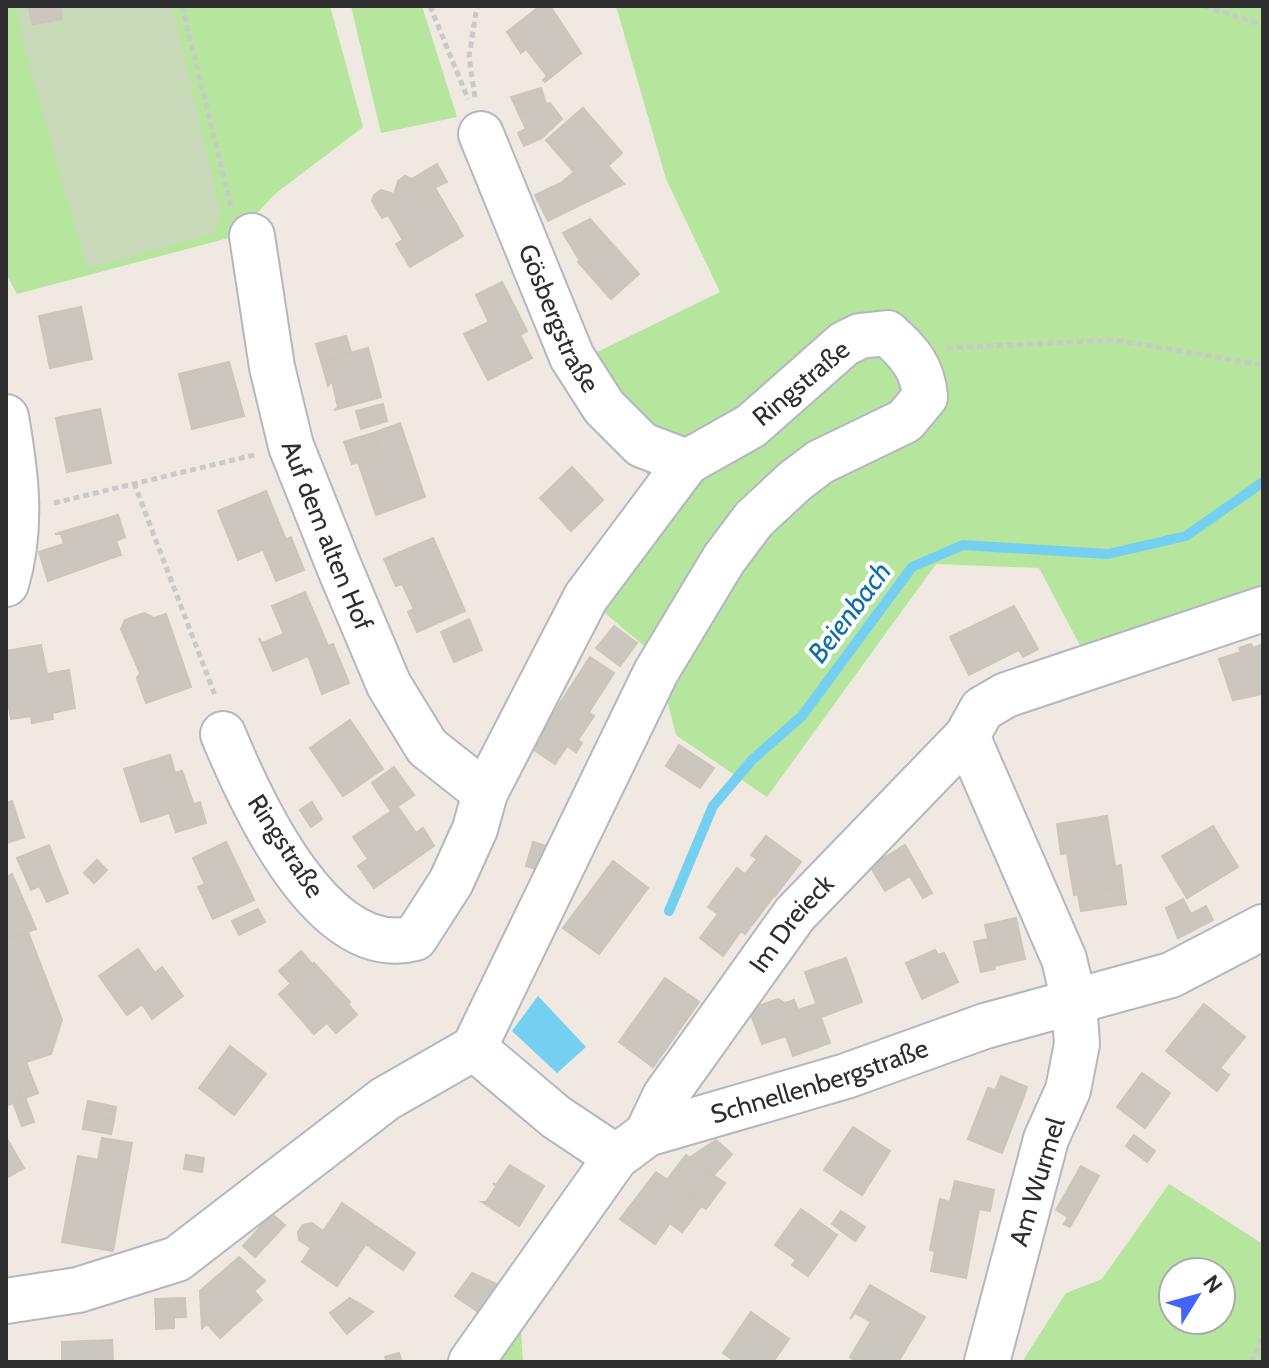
<svg xmlns="http://www.w3.org/2000/svg" width="1269" height="1368" font-family="Cabin,sans-serif">
<style>
.green{fill:#b6e59e;fill-rule:evenodd}
.cemetery{fill:#c8d9b8}
.water{fill:#75cff0}
.lines{fill:none;stroke-linecap:round;stroke-linejoin:round}
.stream{stroke:#75cff0;stroke-width:10}
.building{fill:#cbc7bf;stroke:#cbc5ba;stroke-width:2}
.minor-casing{stroke:#b4b7c1;stroke-width:48}
.path{stroke:#c9c9c9;stroke-width:5;stroke-dasharray:6 4;stroke-linecap:butt}
.minor{stroke:#fff;stroke-width:44}
.labels{text-anchor:middle;dominant-baseline:central;stroke-width:8;stroke-linejoin:round;paint-order:stroke}
.street-label{font-size:26px;fill:#2e2e2e;stroke:#fff}
.water-label{font-size:28px;font-style:italic;fill:#0d6fa3;stroke:#fff}
</style>
<rect width="100%" height="100%" fill="#efe9e1"/>
<g class="green">
<polygon points="6,6 330,6 363,127 275,194 236,236 17,294 6,274"/>
<polygon points="351,6 422,6 457,117 381,133"/>
<polygon points="616,6 1263,6 1263,609 1091,666 1039,568 936,564 767,797 676,735 656,656 580,592 653,484 577,362 720,292 666,179"/>
<path d="M1169 1184 1263 1244V1362H1022L1066 1293 1102 1279ZM1221 1272V1320H1173V1272Z"/>
<polygon points="519,1298 523,1362 471,1362"/>
</g>
<polygon class="cemetery" points="17,6 173,6 221,213 215,233 87,269 22,39"/>
<polygon class="water" points="538,996 586,1047 557,1073 512,1031"/>
<g class="lines">
<polyline class="stream" points="669,911 713,806 752,760 802,716 912,567 963,545 1108,554 1186,536 1263,482"/>
</g>
<g class="building">
<polygon points="29,6 60,6 62,19 32,24"/>
<polygon points="540,6 550,6 581,53 545,82 543,80 547,76 526,49 521,53 507,32"/>
<polygon points="541,88 546,104 519,114 511,97"/>
<polygon points="550,103 562,119 542,138 524,146 518,133 526,129 519,114"/>
<polygon points="583,108 622,153 608,166 624,184 570,210 552,191 574,172 546,140"/>
<polygon points="437,164 447,182 420,194 412,179"/>
<polygon points="405,176 412,179 420,194 434,186 463,236 410,267 396,244 403,240 388,215 382,218 372,201 374,195 381,190 394,194 398,181"/>
<polygon points="561,183 552,191 570,210 548,221 535,195"/>
<polygon points="590,219 606,237 580,261 563,233"/>
<polygon points="606,237 639,274 611,299 578,262"/>
<polygon points="502,282 527,331 520,335 532,358 488,380 464,334 489,322 476,295"/>
<polygon points="81,307 92,359 50,368 39,316"/>
<polygon points="346,336 351,352 321,361 316,344"/>
<polygon points="368,348 381,397 334,410 338,407 332,381 328,386 321,361"/>
<polygon points="229,362 244,416 192,429 179,374"/>
<polygon points="383,404 387,421 361,429 356,411"/>
<polygon points="100,409 111,463 67,472 56,418"/>
<polygon points="400,423 425,497 376,515 358,462 380,455 373,433"/>
<polygon points="373,433 380,455 352,464 344,442"/>
<polygon points="572,467 603,500 571,531 540,498"/>
<polygon points="266,491 286,540 238,560 218,511"/>
<polygon points="118,515 125,537 116,541 121,555 48,581 39,552 64,544 61,534 55,534"/>
<polygon points="291,537 298,555 270,566 263,550"/>
<polygon points="433,538 465,611 417,632 408,612 414,609 402,584 396,586 384,559"/>
<polygon points="298,555 304,570 276,581 270,566"/>
<polygon points="305,592 328,646 333,644 349,683 322,694 308,656 273,671 259,638 262,643 284,634 272,606"/>
<polygon points="1014,606 1038,649 1023,657 1019,650 969,675 950,637"/>
<polygon points="144,613 154,618 166,614 191,687 146,703 137,678 140,673 121,629 125,620"/>
<polygon points="469,619 482,650 454,662 441,632"/>
<polygon points="614,626 637,643 620,666 596,648"/>
<polygon points="1251,644 1253,648 1263,644 1263,694 1233,700 1219,659 1241,652 1239,648"/>
<polygon points="41,645 47,674 69,670 75,708 52,713 53,719 32,723 31,716 11,719 6,689 6,651"/>
<polygon points="590,657 614,673 589,712 594,716 578,740 582,743 576,752 567,746 555,764 531,748"/>
<polygon points="350,720 383,769 343,796 310,748"/>
<polygon points="679,745 714,768 700,788 666,766"/>
<polygon points="170,755 175,773 182,771 194,805 141,822 124,769"/>
<polygon points="394,767 403,780 381,797 372,783"/>
<polygon points="403,780 414,795 391,811 381,797"/>
<polygon points="12,801 24,837 6,843 6,803"/>
<polygon points="200,802 206,823 176,832 169,813"/>
<polygon points="312,802 322,819 311,827 300,810"/>
<polygon points="398,807 416,833 423,828 434,846 374,888 358,866 368,859 353,837"/>
<polygon points="1107,816 1115,866 1121,865 1126,905 1123,887 1074,895 1067,853 1061,854 1057,824"/>
<polygon points="1213,826 1238,867 1187,898 1162,856"/>
<polygon points="766,836 801,862 775,896 745,874 757,859 751,855"/>
<polygon points="226,842 254,900 213,919 198,887 205,884 193,858"/>
<polygon points="533,842 546,846 539,870 526,866"/>
<polygon points="49,845 61,876 31,890 17,858"/>
<polygon points="905,845 932,893 923,898 895,851"/>
<polygon points="895,851 910,876 885,891 870,866"/>
<polygon points="97,860 107,870 94,883 84,873"/>
<polygon points="613,861 648,888 599,954 563,928"/>
<polygon points="737,868 774,896 745,934 741,931 723,956 700,938 718,914 708,907"/>
<polygon points="12,874 36,929 6,940 6,877"/>
<polygon points="61,876 68,893 47,902 39,885"/>
<polygon points="1123,887 1126,904 1081,911 1078,895"/>
<polygon points="1183,899 1191,914 1206,906 1213,920 1178,938 1166,908"/>
<polygon points="258,909 265,922 239,935 232,921"/>
<polygon points="1016,918 1025,959 994,966 985,925"/>
<polygon points="28,932 62,1020 51,1054 26,1062 38,1093 23,1099 6,1056 6,940"/>
<polygon points="988,939 995,969 981,972 974,942"/>
<polygon points="138,949 155,973 162,967 183,996 152,1019 142,1004 127,1015 99,976"/>
<polygon points="935,950 938,955 944,953 958,982 922,999 906,963"/>
<polygon points="301,951 312,964 291,984 279,971"/>
<polygon points="846,958 862,1002 821,1017 805,972"/>
<polygon points="314,963 350,1002 314,1034 279,994"/>
<polygon points="665,978 699,1002 653,1067 619,1042"/>
<polygon points="778,999 785,1003 794,1000 798,1010 816,1004 830,1043 793,1056 786,1036 762,1044 751,1015 761,1005"/>
<polygon points="348,1004 357,1015 336,1033 327,1023"/>
<polygon points="1204,1004 1245,1037 1220,1068 1229,1075 1217,1091 1166,1051"/>
<polygon points="230,1046 266,1074 234,1115 199,1088"/>
<polygon points="6,1056 23,1099 6,1106"/>
<polygon points="1142,1073 1170,1093 1145,1128 1117,1107"/>
<polygon points="1001,1076 1027,1087 1022,1101 1013,1097 1014,1095 995,1091"/>
<polygon points="988,1088 1014,1095 1013,1097 1022,1101 1002,1153 968,1139"/>
<polygon points="25,1097 34,1122 22,1126 13,1103"/>
<polygon points="88,1101 116,1107 114,1120 85,1115"/>
<polygon points="85,1115 114,1120 111,1134 83,1129"/>
<polygon points="853,1127 890,1151 862,1195 824,1170"/>
<polygon points="1134,1135 1155,1151 1147,1162 1126,1146"/>
<polygon points="6,1137 24,1168 6,1178"/>
<polygon points="102,1138 132,1143 113,1251 62,1242 78,1156 98,1160"/>
<polygon points="716,1140 732,1154 714,1175 689,1158"/>
<polygon points="186,1155 204,1158 202,1172 184,1169"/>
<polygon points="686,1155 713,1175 695,1200 667,1180"/>
<polygon points="510,1165 544,1186 519,1226 482,1202 486,1202 496,1187 493,1183 496,1185"/>
<polygon points="1081,1166 1099,1176 1070,1227 1064,1224 1068,1217 1056,1210"/>
<polygon points="656,1172 690,1196 677,1214 689,1223 682,1232 670,1223 655,1244 620,1219"/>
<polygon points="713,1175 725,1183 706,1209 701,1206 689,1223 677,1214 690,1196 695,1200"/>
<polygon points="955,1181 994,1190 990,1211 979,1209 966,1278 931,1271 935,1251 930,1250 940,1199 950,1202"/>
<polygon points="342,1203 415,1253 403,1270 331,1220"/>
<polygon points="801,1209 837,1235 808,1276 792,1265 796,1260 775,1245"/>
<polygon points="841,1211 865,1227 855,1241 832,1224"/>
<polygon points="272,1214 285,1225 255,1257 243,1246"/>
<polygon points="331,1220 366,1244 337,1286 302,1262 311,1248 299,1240 298,1232 303,1225 312,1223 323,1231"/>
<polygon points="239,1257 265,1281 254,1291 262,1300 220,1338 207,1324 202,1328 200,1291"/>
<polygon points="472,1273 496,1284 477,1311 455,1296"/>
<polygon points="870,1285 925,1317 898,1362 857,1362 850,1357 871,1322 855,1313 850,1319"/>
<polygon points="185,1298 186,1317 156,1318 155,1299"/>
<polygon points="350,1298 373,1312 347,1334 330,1313"/>
<polygon points="751,1312 789,1339 773,1362 736,1362 723,1353"/>
<polygon points="156,1318 174,1318 174,1328 156,1329"/>
<polygon points="112,1340 113,1362 62,1362 62,1342"/>
<polygon points="399,1353 402,1362 387,1362 385,1357"/>
</g>
<g class="lines">
<g class="minor-casing">
<g id="minor">
<path id="s1" d="M481 134 572 357 604 407 642 445 687 462"/>
<path id="s2" d="M252 236 272 367 291 446 340 569 389 685 427 747 485 793"/>
<path d="M6 417C16 474 23 528 6 584"/>
<polyline points="967,736 1064,959 1074,1001 1077,1044 1068,1090 1046,1139 987,1362"/>
<polyline points="474,1048 556,1117 616,1157"/>
<path id="s3" d="M647 1134 665 1096 795 914 967 736 982 709 1006 695 1263 609"/>
<path d="M6 1301 78 1290 177 1259 385 1099 474 1048 656 672 724 559 754 519 795 481 820 462 905 421 925 397C923 368 909 352 887 333L860 336 844 344 751 426 687 462 586 597 485 793 475 829 451 882 415 938C323 963 251 802 223 734"/>
<path id="s4" d="M471 1362 616 1157 647 1134 846 1076 985 1026 1171 975 1263 927"/>
</g>
</g>
<g class="path">
<polyline points="182,6 231,207"/>
<polyline points="430,6 468,99"/>
<polyline points="1204,6 1263,25"/>
<polyline points="475,97 469,57 477,6"/>
<polyline points="947,348 1115,340 1263,365"/>
<polyline points="134,483 216,698"/>
<polyline points="54,503 254,455"/>
<polyline points="1251,1362 1263,1336"/>
</g>
<use href="#minor" class="minor"/>
</g>
<g class="labels">
<g class="street-label">
<text stroke="none"><textPath href="#s1" startOffset="200">Gösbergstraße</textPath></text>
<text transform="translate(801 383) rotate(-40)">Ringstraße</text>
<text stroke="none"><textPath href="#s2" startOffset="310">Auf dem alten Hof</textPath></text>
<text transform="translate(286 846) rotate(57)">Ringstraße</text>
<text stroke="none"><textPath href="#s3" startOffset="256">Im Dreieck</textPath></text>
<text stroke="none"><textPath href="#s4" startOffset="470">Schnellenbergstraße</textPath></text>
<text transform="translate(1037 1182) rotate(-73)">Am Wurmel</text>
</g>
<g class="water-label">
<text transform="translate(849 612) rotate(-53)">Beienbach</text>
</g>
</g>
<rect width="1269" height="1368" fill="none" stroke="#2e2e2e" stroke-width="16"/>
<g transform="translate(1197 1296) rotate(53)"><circle r="38" fill="#ffffff" stroke="#ababab" stroke-width="2"/>
<path d="M0-6L14 30L0 20L-14 30Z" fill="#4264fb"/>
<text y="-12" font-size="22" font-weight="bold" text-anchor="middle" fill="#2e2e2e">N</text>
</g>
</svg>
